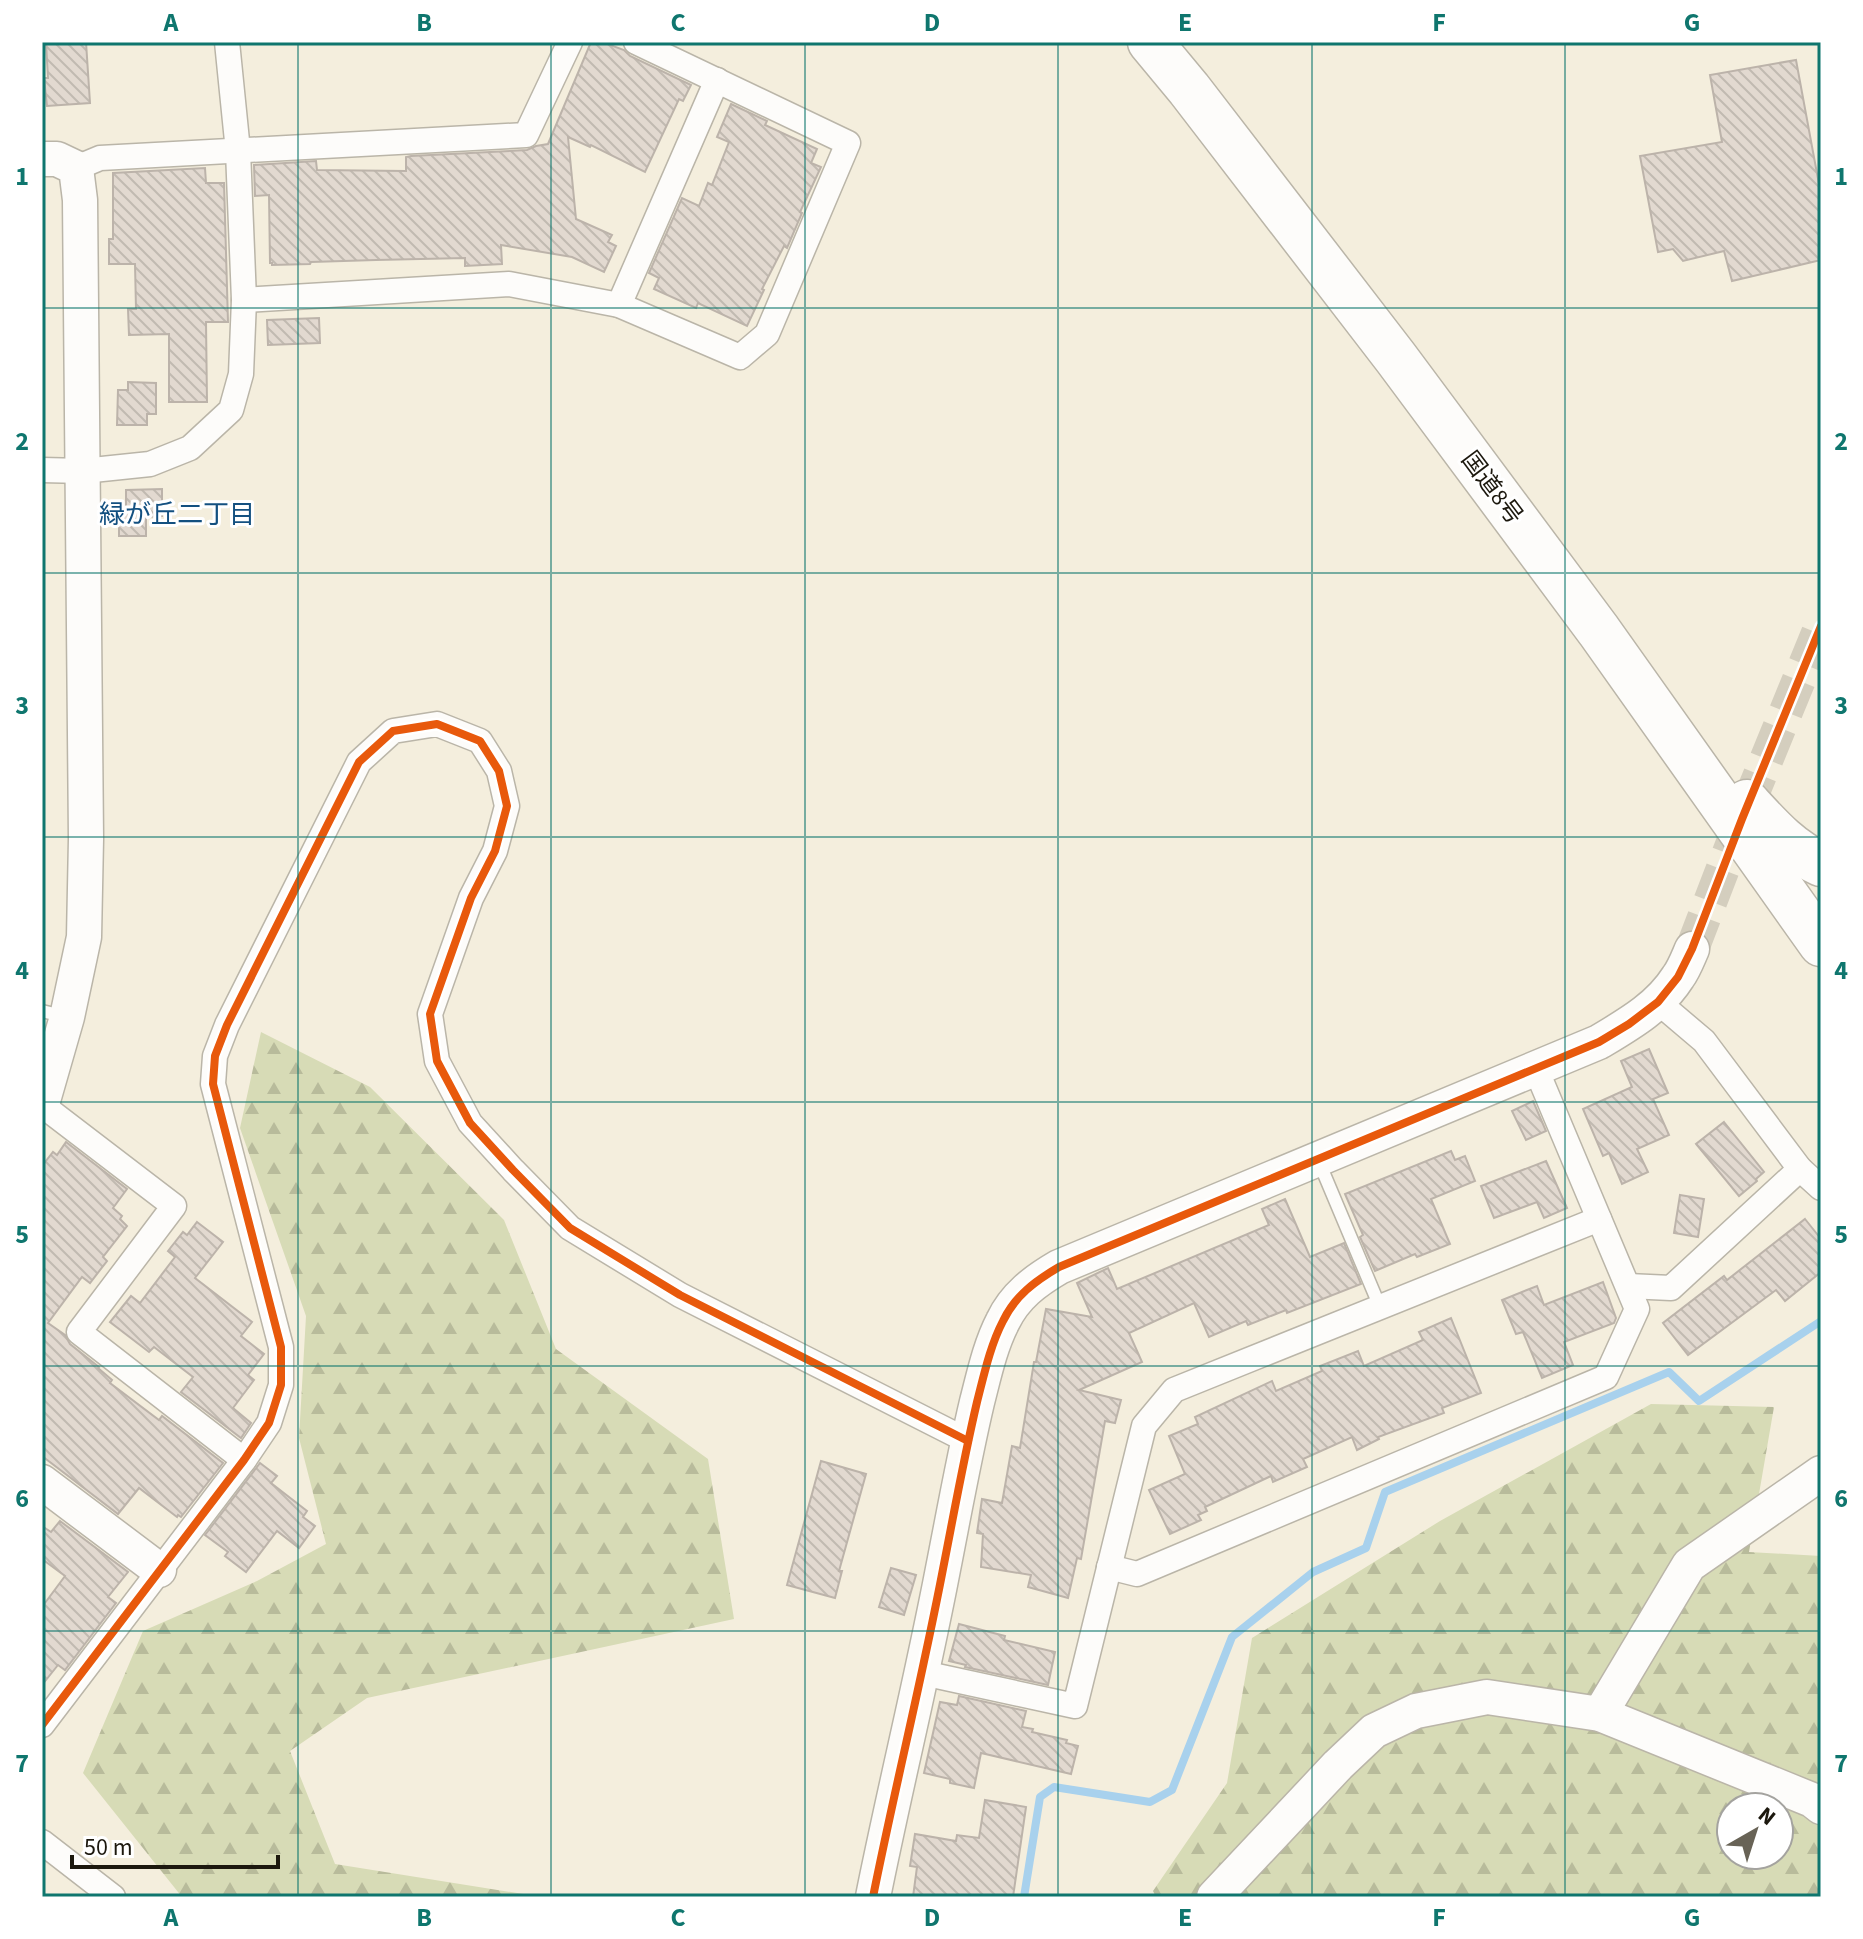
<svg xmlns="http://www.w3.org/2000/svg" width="1863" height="1939" font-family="'Source Sans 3','Noto Sans JP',sans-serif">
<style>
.forest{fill:url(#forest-firs);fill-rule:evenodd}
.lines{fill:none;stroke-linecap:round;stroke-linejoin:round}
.stream{stroke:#a8d1ed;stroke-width:8}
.building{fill:url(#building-back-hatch);stroke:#bcb3aa;stroke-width:2}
.secondary-tunnel{stroke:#d4cebe;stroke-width:34;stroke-dasharray:34 17;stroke-linecap:butt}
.lane-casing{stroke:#bab5a8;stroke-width:15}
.street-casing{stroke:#bab5a8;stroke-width:27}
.secondary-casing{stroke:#bab5a8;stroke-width:37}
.highway-casing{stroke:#bab5a8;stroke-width:47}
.lane{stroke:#fdfcfa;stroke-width:12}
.street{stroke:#fdfcfa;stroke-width:24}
.secondary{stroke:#fdfcfa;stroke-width:34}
.highway{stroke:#fdfcfa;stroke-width:44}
.cycleway-casing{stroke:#fff;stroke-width:13}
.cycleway{stroke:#e8590c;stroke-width:8}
.grid{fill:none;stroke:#0f766e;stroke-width:2;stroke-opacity:0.55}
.labels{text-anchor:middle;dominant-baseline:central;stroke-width:6;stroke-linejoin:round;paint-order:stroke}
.street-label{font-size:24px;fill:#1c180e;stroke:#fff}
.neighbourhood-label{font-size:26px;fill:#135080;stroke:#fff}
.neatline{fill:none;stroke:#0f766e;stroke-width:3}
.grid-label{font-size:26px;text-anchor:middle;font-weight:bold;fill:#0f766e}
</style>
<defs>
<pattern id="forest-firs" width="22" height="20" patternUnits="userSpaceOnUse" patternTransform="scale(2)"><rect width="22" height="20" fill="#d7dbb6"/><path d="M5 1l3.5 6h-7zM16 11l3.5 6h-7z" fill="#b8bb9b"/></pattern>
<pattern id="building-back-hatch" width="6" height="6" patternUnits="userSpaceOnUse" patternTransform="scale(2)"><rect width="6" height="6" fill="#e2d9d0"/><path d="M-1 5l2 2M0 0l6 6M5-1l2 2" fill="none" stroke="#c1bab1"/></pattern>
</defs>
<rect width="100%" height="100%" fill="#f4eedd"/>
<g class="forest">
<polygon points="261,1032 370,1087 504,1220 556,1349 708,1459 734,1619 367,1698 290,1751 335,1864 542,1897 182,1897 83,1773 143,1631 257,1581 326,1544 299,1438 306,1316 240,1128"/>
<path d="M1651 1404 1774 1407 1749 1552 1821 1556V1897H1156L1153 1891 1227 1783 1252 1638 1440 1521ZM1731 1807H1779V1855H1731Z"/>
</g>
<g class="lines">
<polyline class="stream" points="1024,1897 1040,1797 1054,1787 1150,1802 1172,1790 1232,1637 1313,1572 1366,1548 1385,1492 1669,1372 1699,1401 1821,1321"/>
</g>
<g class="building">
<polygon points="46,42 86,42 90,103 47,106 44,78 48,78"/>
<polygon points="591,42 602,42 624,50 630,56 691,85 683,101 679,99 645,172 591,145 590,147 568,137 576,219 612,235 608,242 616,246 604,272 572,257 501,245 502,264 465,266 465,258 376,260 311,262 310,264 272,265 272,263 270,263 269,195 255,196 254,165 316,161 317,170 406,171 406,157 411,156 527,150 536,146 548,144"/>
<polygon points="1796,60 1821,195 1821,260 1732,281 1724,251 1683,261 1673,249 1658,252 1640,156 1722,142 1710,75"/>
<polygon points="731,104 767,121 765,125 817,149 811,163 821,167 800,212 802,213 787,248 784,246 762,289 764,290 747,326 698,303 696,308 654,289 659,278 649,273 682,198 699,206 708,183 712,185 729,142 717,137"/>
<polygon points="205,168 206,183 224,183 228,322 206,322 207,402 169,402 169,334 129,335 128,309 136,309 135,264 109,264 109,239 113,239 113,173"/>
<polygon points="319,318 320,343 268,345 267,320"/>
<polygon points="128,382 156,383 156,414 147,414 147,425 117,425 118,390 128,390"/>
<polygon points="162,489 162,516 146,517 146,536 119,536 119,512 126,512 126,490"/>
<polygon points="1649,1049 1668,1093 1653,1099 1669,1135 1637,1149 1648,1172 1622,1184 1609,1153 1603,1156 1583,1109 1632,1087 1621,1061"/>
<polygon points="1533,1101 1546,1131 1526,1140 1512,1111"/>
<polygon points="1724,1122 1764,1172 1756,1179 1757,1181 1739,1196 1696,1144"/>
<polygon points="66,1142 127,1189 113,1208 122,1216 120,1219 127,1226 103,1257 107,1261 90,1283 82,1277 48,1323 65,1335 70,1344 99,1367 98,1368 112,1380 110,1383 159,1420 162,1416 223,1463 181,1517 178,1515 177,1517 139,1488 118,1514 42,1456 42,1166 53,1152 57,1155"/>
<polygon points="1451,1151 1455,1160 1465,1156 1475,1181 1431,1199 1450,1244 1417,1257 1415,1254 1375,1271 1360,1237 1363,1235 1345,1194"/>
<polygon points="1546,1161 1567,1208 1544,1218 1537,1202 1494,1218 1481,1186"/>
<polygon points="1680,1195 1704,1199 1698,1237 1674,1233"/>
<polygon points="1285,1199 1310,1257 1344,1243 1361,1284 1287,1313 1286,1310 1248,1325 1246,1321 1209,1337 1194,1303 1129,1333 1142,1362 1079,1390 1121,1400 1115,1423 1105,1421 1081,1559 1077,1558 1068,1598 1028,1587 1031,1575 981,1567 983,1534 977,1533 982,1499 1002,1503 1012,1446 1020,1448 1034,1362 1036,1362 1046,1309 1092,1317 1077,1283 1108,1268 1117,1289 1269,1225 1262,1209"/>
<polygon points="1805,1219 1821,1239 1821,1272 1785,1301 1776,1290 1688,1355 1663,1323 1724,1276 1727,1280"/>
<polygon points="197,1222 223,1242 195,1278 252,1322 241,1336 264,1354 248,1375 254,1380 233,1408 251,1423 241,1438 181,1392 193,1377 154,1347 149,1352 110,1322 131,1296 140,1303 175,1257 168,1251 183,1232 187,1235"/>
<polygon points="1603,1282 1616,1318 1614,1323 1564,1342 1573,1365 1542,1378 1523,1332 1516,1334 1502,1300 1537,1286 1544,1305"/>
<polygon points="1451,1318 1481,1393 1442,1408 1444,1413 1378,1437 1379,1439 1357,1450 1352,1437 1303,1459 1307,1467 1273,1482 1271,1476 1205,1507 1207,1511 1198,1515 1201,1520 1170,1534 1149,1490 1185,1474 1169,1436 1198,1424 1195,1417 1272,1381 1276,1391 1322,1371 1320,1366 1358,1351 1364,1366 1423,1340 1419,1332"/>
<polygon points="821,1461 866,1474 839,1571 842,1571 835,1598 787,1585"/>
<polygon points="260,1463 277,1476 271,1483 307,1511 303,1517 315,1526 299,1548 277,1531 246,1572 225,1556 228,1552 205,1535"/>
<polygon points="60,1521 128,1572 108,1597 116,1603 65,1670 58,1665 42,1685 42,1607 65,1576 42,1559 42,1526 51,1532"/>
<polygon points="891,1568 916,1575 904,1615 879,1607"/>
<polygon points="959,1624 1005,1636 1004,1640 1055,1652 1048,1685 965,1667 966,1665 949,1661"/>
<polygon points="959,1696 1026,1711 1022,1727 1033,1729 1032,1732 1067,1740 1066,1743 1078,1746 1071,1774 981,1753 974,1788 950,1783 950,1779 924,1773 940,1702 957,1705"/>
<polygon points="985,1800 1026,1807 1013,1897 913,1897 917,1867 910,1866 915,1834 956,1841 957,1835 979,1838"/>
</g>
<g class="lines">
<polyline class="secondary-tunnel" points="1692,949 1742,819 1821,626"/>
<g class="lane-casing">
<g id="lane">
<polyline points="42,1011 66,1017"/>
<polyline points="1319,1162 1380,1307"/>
</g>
</g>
<g class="street-casing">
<g id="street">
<polyline points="76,168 100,158 526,135 570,42"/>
<polyline points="244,300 509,284 619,305 740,357 767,334 848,143 636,42"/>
<polyline points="619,305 717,80"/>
<polyline points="42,470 83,471 150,464 190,448 231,410 241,374 244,300 238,151 227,42"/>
<polyline points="1658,1002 1704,1041 1800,1169 1821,1188"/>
<polyline points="42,1105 174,1206 79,1332 244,1460"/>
<polyline points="1628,1286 1671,1288 1800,1169"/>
<polyline points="1109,1567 1137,1574 1606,1377 1637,1309 1536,1069"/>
<polyline points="923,1673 1075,1706 1144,1426 1174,1390 1599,1219"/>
<polyline points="42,1725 244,1460 269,1423 281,1385 281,1347 213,1084 215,1056 227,1025 359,762 393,731 437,724 480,741 499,771 507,806 495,851 471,898 430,1014 437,1061 470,1123 513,1170 570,1228 680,1295 968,1441"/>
<polyline points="42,1842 113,1897"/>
</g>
</g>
<g class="secondary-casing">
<g id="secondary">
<polyline points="42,159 57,159 76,168 80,200 86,839 84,937 67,1017 42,1104"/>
<polyline points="42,1482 159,1570"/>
<polyline points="1600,1714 1689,1565 1821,1473"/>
<path d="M873 1897C895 1787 922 1679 943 1569 954 1513 964 1457 977 1402 984 1375 990 1346 1003 1321 1015 1296 1035 1281 1059 1267L1599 1042C1629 1024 1659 1007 1678 977 1684 969 1688 958 1692 949"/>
<polyline points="1214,1897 1338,1765 1374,1731 1416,1711 1487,1697 1600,1714 1812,1800 1821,1807"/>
</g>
</g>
<g class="highway-casing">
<g id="highway">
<polyline points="1150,42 1189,89 1396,358 1599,631 1821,944"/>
<path d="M1747 802C1770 827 1790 850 1821 864"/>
</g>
</g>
<use href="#lane" class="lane"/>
<use href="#street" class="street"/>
<use href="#secondary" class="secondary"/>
<use href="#highway" class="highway"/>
<g class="cycleway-casing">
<g id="cycleway">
<polyline points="42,1725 244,1460 269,1423 281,1385 281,1347 213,1084 215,1056 227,1025 359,762 393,731 437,724 480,741 499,771 507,806 495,851 471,898 430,1014 437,1061 470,1123 513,1170 570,1228 680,1295 968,1441"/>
<path d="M873 1897C895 1787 922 1679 943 1569 954 1513 964 1457 977 1402 984 1375 990 1346 1003 1321 1015 1296 1035 1281 1059 1267L1599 1042 1629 1024 1658 1002 1678 977 1692 949 1742 819 1821 626"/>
</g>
</g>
<use href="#cycleway" class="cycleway"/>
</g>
<path class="grid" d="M298 42V1897M551 42V1897M805 42V1897M1058 42V1897M1312 42V1897M1565 42V1897M42 308H1821M42 573H1821M42 837H1821M42 1102H1821M42 1366H1821M42 1631H1821"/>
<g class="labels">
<g class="street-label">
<text transform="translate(1492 488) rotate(53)">国道8号</text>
</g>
<g class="neighbourhood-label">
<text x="177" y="514">緑が丘二丁目</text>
</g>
</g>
<rect width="1863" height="1939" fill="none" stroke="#ffffff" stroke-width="88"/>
<g transform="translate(1755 1831) rotate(39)"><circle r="38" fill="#ffffff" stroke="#a4a39f" stroke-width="2"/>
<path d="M0-6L14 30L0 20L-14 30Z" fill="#686356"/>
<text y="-12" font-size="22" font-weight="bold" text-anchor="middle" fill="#1c180e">N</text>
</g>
<path d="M72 1855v12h206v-12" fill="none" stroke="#1c180e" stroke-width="4"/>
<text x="84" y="1855" font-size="24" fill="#1c180e" stroke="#ffffff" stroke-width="6" paint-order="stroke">50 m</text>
<rect x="44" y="44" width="1775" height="1851" class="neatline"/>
<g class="grid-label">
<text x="171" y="31">A</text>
<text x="424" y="31">B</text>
<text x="678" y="31">C</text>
<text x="932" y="31">D</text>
<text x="1185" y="31">E</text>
<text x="1439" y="31">F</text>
<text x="1692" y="31">G</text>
<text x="22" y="185">1</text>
<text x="1841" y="185">1</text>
<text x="22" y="450">2</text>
<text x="1841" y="450">2</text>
<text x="22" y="714">3</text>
<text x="1841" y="714">3</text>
<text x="22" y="979">4</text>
<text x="1841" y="979">4</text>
<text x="22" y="1243">5</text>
<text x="1841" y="1243">5</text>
<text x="22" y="1507">6</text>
<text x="1841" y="1507">6</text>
<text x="22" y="1772">7</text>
<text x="1841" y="1772">7</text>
<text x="171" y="1926">A</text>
<text x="424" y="1926">B</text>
<text x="678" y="1926">C</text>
<text x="932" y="1926">D</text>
<text x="1185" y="1926">E</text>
<text x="1439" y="1926">F</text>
<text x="1692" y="1926">G</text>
</g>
</svg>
